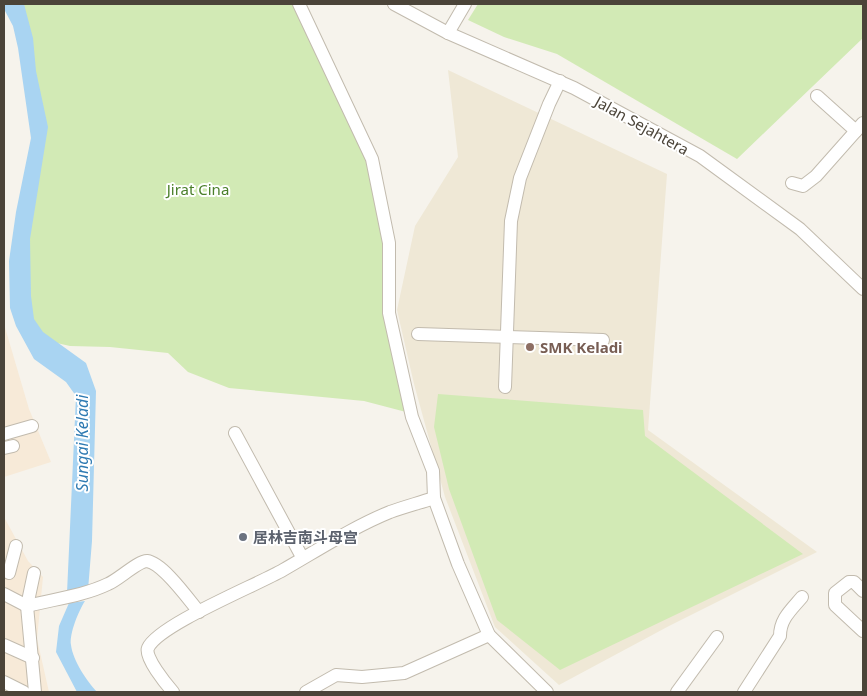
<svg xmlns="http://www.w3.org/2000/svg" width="867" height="696" font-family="'Noto Sans','Noto Sans SC',sans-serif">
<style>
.commercial{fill:#f7ead8}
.education{fill:#efe8d6}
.green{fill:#d2eab5}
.water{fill:#a9d4f2}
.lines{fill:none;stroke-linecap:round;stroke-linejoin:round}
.minor-casing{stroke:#c2bbae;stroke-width:14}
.minor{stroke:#fff;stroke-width:12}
.education-dot{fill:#8d6e63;stroke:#fff;stroke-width:2}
.worship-dot{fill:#6b7280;stroke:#fff;stroke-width:2}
.labels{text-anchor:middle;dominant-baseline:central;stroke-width:4;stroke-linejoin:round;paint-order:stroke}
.street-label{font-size:15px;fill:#4b4439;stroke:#fff}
.park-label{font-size:15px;fill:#4a7f2a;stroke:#fff}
.education-label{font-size:15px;font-weight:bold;fill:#785e54;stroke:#fff;text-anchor:start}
.worship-label{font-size:15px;font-weight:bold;fill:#5b616d;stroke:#fff;text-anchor:start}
.water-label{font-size:16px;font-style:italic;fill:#2e7ab2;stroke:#fff}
</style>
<rect width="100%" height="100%" fill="#f6f3ec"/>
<g class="commercial">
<polygon points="4,324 29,409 51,462 4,477"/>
<polygon points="4,517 28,561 43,577 37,639 49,692 4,692"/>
</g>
<polygon class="education" points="448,70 667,174 648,430 817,552 669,626 559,685 495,627 445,497 414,384 397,310 415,226 458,157"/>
<g class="green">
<polygon points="10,4 294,4 368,160 386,244 406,412 364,401 229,388 188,372 168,353 110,347 70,346 39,339 20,311 35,128"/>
<polygon points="478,4 863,4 863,38 737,159 557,54 504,37 468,20"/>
<polygon points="438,394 643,410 645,436 803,554 560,670 497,620 449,489 434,427"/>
</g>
<g class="water">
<polygon points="4,4 24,4 33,38 36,71 48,127 30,239 31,296 34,319 43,332 86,363 96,391 92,541 88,590 67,593 76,396 66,382 34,359 16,326 10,308 9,261 16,212 31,138 18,48 13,26 4,9"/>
<path d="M85 601C79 610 69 634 71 645 73 661 87 681 97 692H77L56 652 59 626 69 603Z"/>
</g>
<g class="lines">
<g class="minor-casing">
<g id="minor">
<polyline points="299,4 372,159 389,243 389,313 412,417 433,471 434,498 458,564 489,635 547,692"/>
<polyline points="394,4 448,33 574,88 700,156 800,229 863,289"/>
<polyline points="448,33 465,4"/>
<polyline points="817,96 856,131"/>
<polyline points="792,183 803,186 816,176 863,123"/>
<polyline points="418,334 603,340"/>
<polyline points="505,387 511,221 520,178 549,104 560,81"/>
<polyline points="235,433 302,557"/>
<polyline points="4,434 32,426"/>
<polyline points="4,448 13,446"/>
<polyline points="9,573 16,546"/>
<polyline points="34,573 27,606 35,692"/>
<polyline points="863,591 854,582 849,582 835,593 835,605 863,631"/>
<path d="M4 594 27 606C54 599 83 596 108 584 118 580 138 561 147 561 163 563 189 600 199 612"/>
<polyline points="4,645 33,658"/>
<polyline points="4,682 24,692"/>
<path d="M173 692C166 684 144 657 148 648 158 625 257 585 283 570 318 550 353 527 390 512 404 507 419 503 434 498"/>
<polyline points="306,692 336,675 362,677 404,673 489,635"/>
<polyline points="677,692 717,637"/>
<path d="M744 692 780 636C780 619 791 610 802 597"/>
</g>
</g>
<use href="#minor" class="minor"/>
</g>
<circle class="education-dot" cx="530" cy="347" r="5"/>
<circle class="worship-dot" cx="243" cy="537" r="5"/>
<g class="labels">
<g class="street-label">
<text transform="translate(642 125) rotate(29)">Jalan Sejahtera</text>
</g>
<g class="park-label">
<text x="198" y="189">Jirat Cina</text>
</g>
<g class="education-label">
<text x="540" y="347">SMK Keladi</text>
</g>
<g class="worship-label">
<text x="253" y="537">居林吉南斗母宫</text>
</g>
<g class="water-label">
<text transform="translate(82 443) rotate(-90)">Sungai Keladi</text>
</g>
</g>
<rect width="867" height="696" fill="none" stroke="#4b4439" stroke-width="10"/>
</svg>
